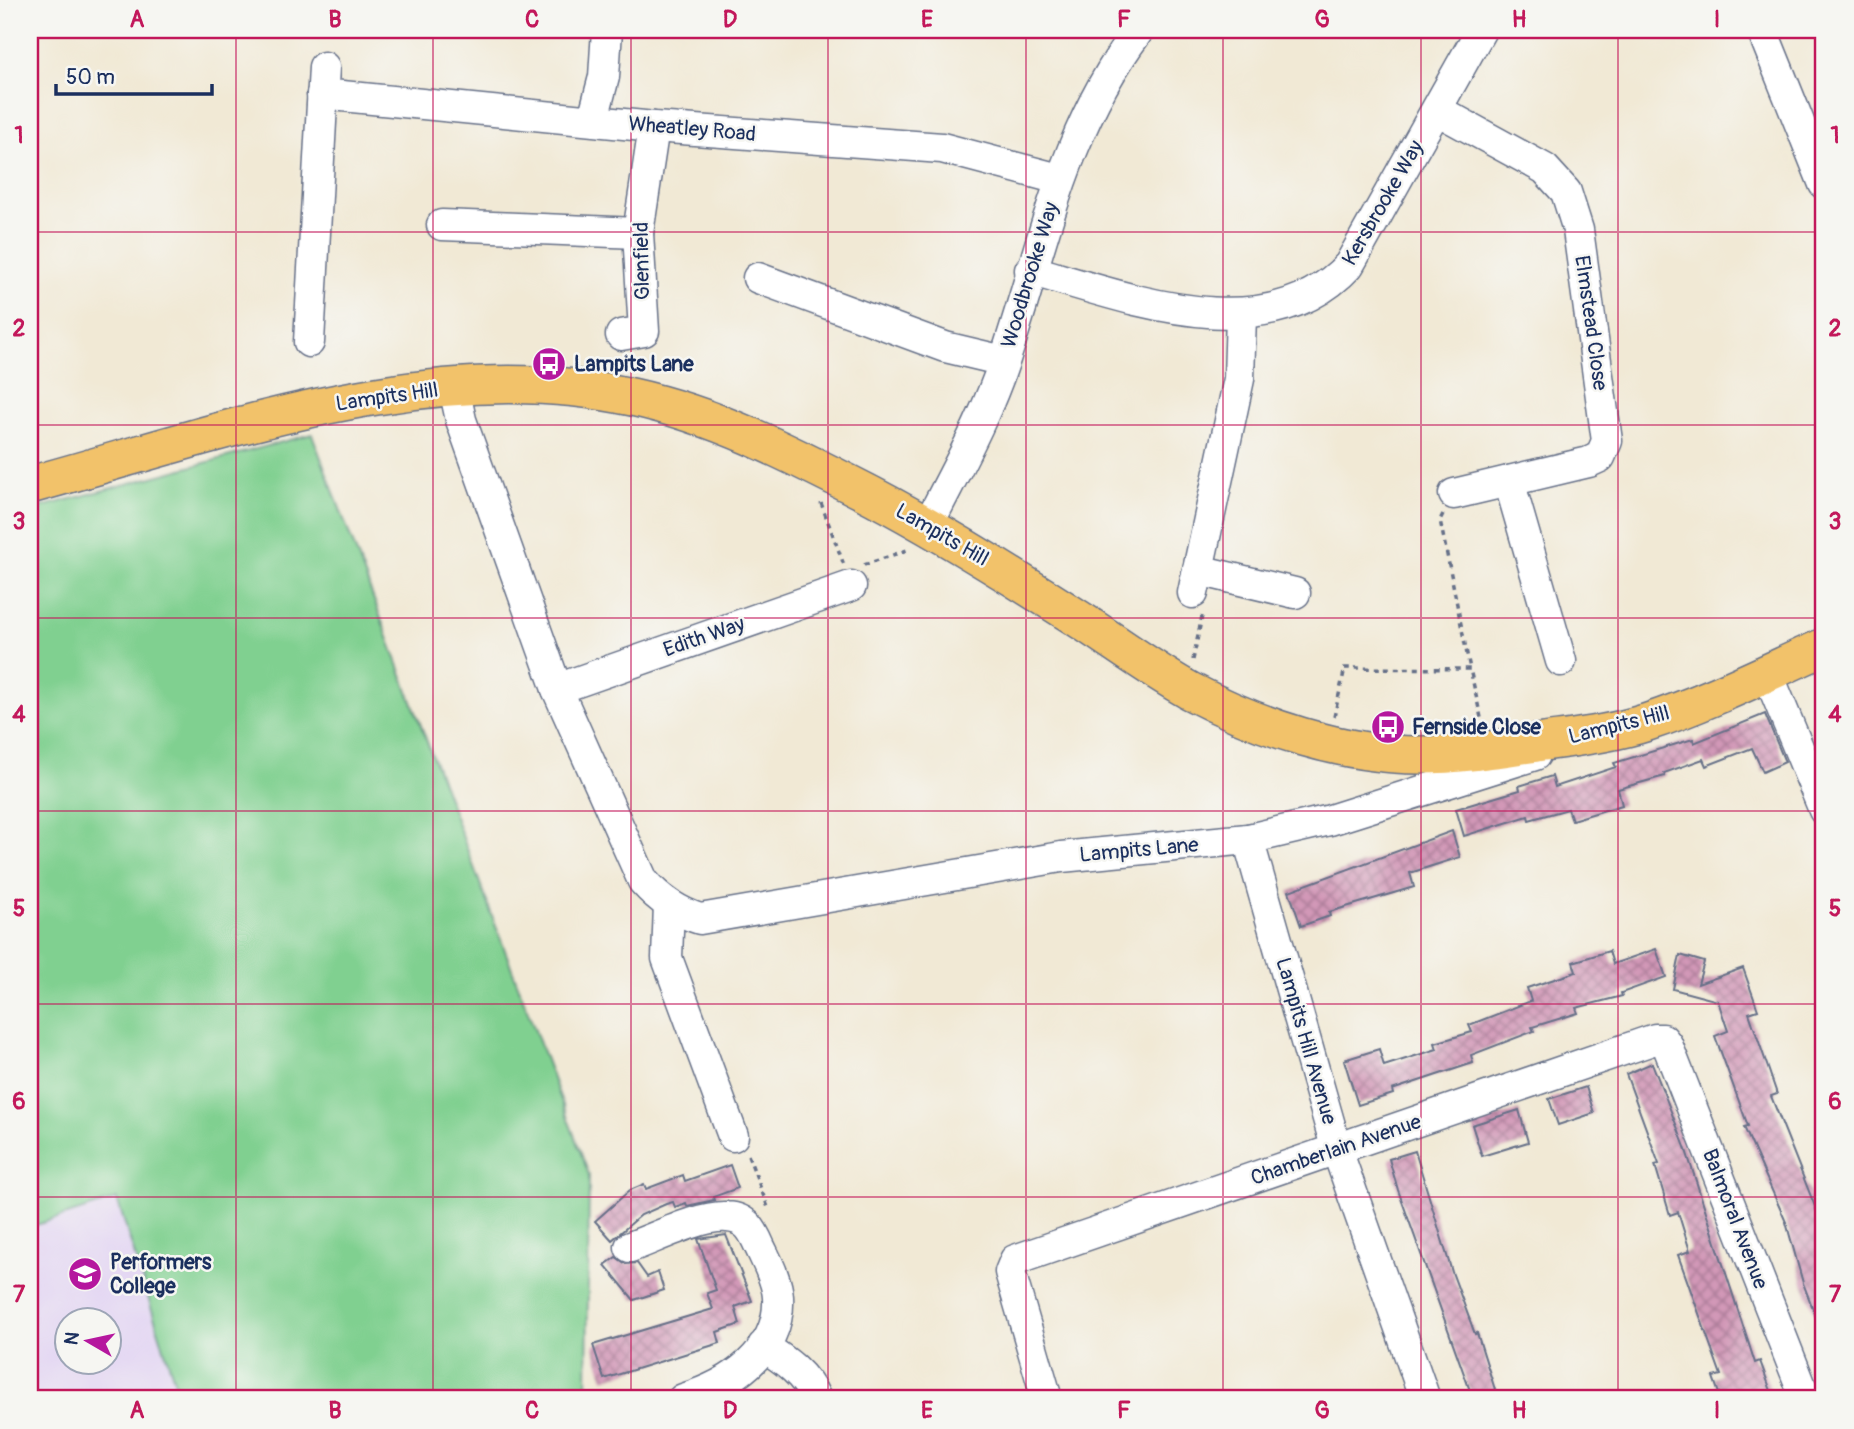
<svg xmlns="http://www.w3.org/2000/svg" width="1854" height="1429" font-family="Pangolin,sans-serif">
<style>
.built{fill:#e2d4f3;fill-rule:evenodd}
.grass{fill:#80d090;stroke:#4e8077;stroke-width:2}
.building{fill:url(#building-cross-hatch)}
.lines{fill:none;stroke-linecap:round;stroke-linejoin:round}
.minor-casing{stroke:#667088;stroke-width:33}
.major-casing{stroke:#667088;stroke-width:40}
.path{stroke:#667088;stroke-width:3.5;stroke-dasharray:5 5;stroke-linecap:butt}
.minor{stroke:#fff;stroke-width:30}
.major{stroke:#f2c26a;stroke-width:37}
.grid{fill:none;stroke:#c2185b;stroke-width:2;stroke-opacity:0.55}
.labels{text-anchor:middle;dominant-baseline:central;stroke-width:5;stroke-linejoin:round;paint-order:stroke}
.street-label{font-size:21px;fill:#1b2f5e;stroke:#f6f6f2}
.poi-label{font-size:21px;font-weight:bold;fill:#1b2f5e;stroke:#f6f6f2;text-anchor:start}
.neatline{fill:none;stroke:#c2185b;stroke-width:2.5}
.grid-label{font-size:23px;text-anchor:middle;font-weight:bold;fill:#c2185b}
</style>
<defs>
<pattern id="building-cross-hatch" width="8" height="8" patternUnits="userSpaceOnUse" patternTransform="scale(1.75)"><rect width="8" height="8" fill="#d298b7"/><path d="M0 0l8 8M0 8l8-8" fill="none" stroke="#aa7c98"/></pattern>
</defs>
<rect width="100%" height="100%" fill="#f6f6f2"/>
<filter id="ink" filterUnits="userSpaceOnUse"><feTurbulence type="fractalNoise" baseFrequency=".0143" numOctaves="2"/><feDisplacementMap in="SourceGraphic" scale="14" xChannelSelector="R" yChannelSelector="G"/><feConvolveMatrix kernelMatrix="1 2 1 2 8 2 1 2 1" color-interpolation-filters="sRGB"/></filter>
<filter id="wash" filterUnits="userSpaceOnUse"><feTurbulence type="fractalNoise" baseFrequency=".00686" numOctaves="4" result="noise"/><feDisplacementMap in="SourceGraphic" scale="28" xChannelSelector="R" yChannelSelector="G"/><feGaussianBlur stdDeviation="1.57" result="paint"/><feColorMatrix in="noise" values="0 0 0 0 0 0 0 0 0 0 0 0 0 0 0 0 0 1.4 0 .05"/><feComposite in="paint" operator="in"/></filter>
<g filter="url(#wash)">
<rect width="100%" height="100%" fill="#f1e9d5"/>
<path class="built" d="M117 1199 180 1399H30V1228ZM66 1320H108V1362H66Z"/>
<polygon class="grass" points="312,434 589,1175 587,1399 180,1399 117,1199 30,1227 30,510"/>
<g id="blocks">
<g class="building">
<polygon points="1765,714 1785,762 1763,772 1752,748 1706,766 1703,759 1664,773 1665,776 1618,789 1622,805 1572,820 1568,809 1529,820 1528,816 1464,836 1456,809 1520,790 1519,786 1552,776 1555,787 1616,767 1614,763 1693,739 1694,743"/>
<polygon points="1452,831 1460,857 1410,873 1414,887 1329,912 1330,916 1301,926 1289,891"/>
<polygon points="1656,949 1666,977 1621,993 1622,996 1576,1008 1578,1013 1532,1027 1534,1031 1471,1055 1473,1063 1392,1090 1393,1094 1358,1105 1344,1060 1379,1049 1384,1066 1437,1049 1435,1043 1472,1032 1469,1025 1531,1001 1527,988 1576,972 1573,962 1609,951 1613,964"/>
<polygon points="1680,955 1704,962 1698,984 1743,968 1758,1010 1749,1013 1777,1094 1771,1096 1820,1219 1824,1218 1824,1332 1822,1332 1803,1283 1786,1222 1744,1127 1748,1126 1715,1036 1728,1031 1718,1001 1673,989"/>
<polygon points="1652,1063 1685,1147 1755,1363 1760,1361 1774,1399 1721,1399 1713,1377 1721,1375 1678,1255 1690,1251 1678,1212 1670,1215 1655,1165 1659,1164 1626,1074"/>
<polygon points="1586,1087 1594,1113 1558,1125 1549,1099"/>
<polygon points="1519,1110 1528,1142 1482,1156 1472,1125"/>
<polygon points="1415,1151 1452,1272 1475,1334 1477,1333 1498,1399 1473,1399 1398,1190 1389,1159"/>
<polygon points="730,1165 738,1188 713,1197 714,1200 687,1206 686,1203 675,1207 673,1202 666,1204 641,1215 612,1240 595,1221 630,1190 644,1184 646,1189 683,1175 685,1181"/>
<polygon points="726,1235 752,1301 735,1307 740,1324 717,1332 720,1343 604,1379 593,1345 713,1309 707,1293 716,1290 698,1239"/>
<polygon points="616,1257 626,1264 637,1263 647,1277 658,1272 664,1290 634,1300 605,1265"/>
</g>
</g>
</g>
<g filter="url(#ink)">
<use href="#blocks" fill-opacity="0" stroke="#667088" stroke-width="2"/>
<g class="lines">
<g class="minor-casing">
<g id="minor">
<polyline points="1762,30 1824,184"/>
<polyline points="322,94 654,127 942,148 1059,179"/>
<polyline points="1437,110 1545,169 1566,192 1578,230 1607,441 1600,457 1589,462 1454,494"/>
<polyline points="593,119 604,77 607,30"/>
<polyline points="442,225 638,233"/>
<path d="M1030 270C1128 298 1268 353 1349 265L1481 30"/>
<polyline points="758,278 945,347 1004,361"/>
<polyline points="621,335 644,331 638,233 654,127"/>
<polyline points="309,342 324,67"/>
<path d="M454 388 461 420 557 689 643 881C659 899 677 912 700 919L1061 857 1248 839 1330 820 1535 755"/>
<polyline points="1509,481 1561,661"/>
<path d="M928 525C955 471 985 419 1004 362 1043 246 1063 130 1139 30"/>
<polyline points="1198,570 1295,593"/>
<polyline points="1193,593 1239,379 1241,315"/>
<polyline points="1767,672 1824,810"/>
<polyline points="557,689 851,586"/>
<polyline points="1248,839 1337,1150 1425,1399"/>
<polyline points="669,905 667,958 733,1136"/>
<path d="M630 1247C656 1238 700 1215 727 1217 747 1218 753 1231 760 1247 767 1262 777 1280 778 1297 781 1353 729 1385 683 1399"/>
<path d="M763 1346C786 1361 805 1374 816 1399"/>
<polyline points="1047,1399 1010,1272 1015,1260 1655,1039 1663,1039 1667,1044 1806,1399"/>
</g>
</g>
<g class="major-casing">
<path id="major" d="M30 485C221 433 432 353 632 397 718 416 793 455 871 495 945 534 1015 578 1085 623 1120 646 1154 671 1190 691 1259 727 1342 755 1420 755 1461 755 1503 748 1544 742 1579 737 1614 733 1648 722 1708 702 1766 673 1824 647"/>
</g>
<g class="path">
<polyline points="821,503 844,565"/>
<polyline points="1443,514 1440,520 1470,669"/>
<polyline points="864,565 910,549"/>
<polyline points="1193,660 1202,616"/>
<polyline points="1334,717 1345,668 1470,669 1482,722"/>
<polyline points="748,1155 769,1210"/>
</g>
<use href="#minor" class="minor"/>
<use href="#major" class="major"/>
</g>
</g>
<path class="grid" d="M236 30V1399M433 30V1399M631 30V1399M828 30V1399M1026 30V1399M1223 30V1399M1421 30V1399M1618 30V1399M30 232H1824M30 425H1824M30 618H1824M30 811H1824M30 1004H1824M30 1197H1824"/>
<defs>
<g id="bus-disc" transform="scale(1.75)"><circle r="9.5" fill="#b5179e" stroke="#f6f6f2"/><path d="M-5-6H5V4H4V6H2V4H-2V6H-4V4H-5ZM-3.5-4V0h7V-4ZM-3.5 1.2v1.5H-2V1.2ZM2 1.2v1.5H3.5V1.2Z" fill="#fff"/></g>
<g id="university-disc" transform="scale(1.75)"><circle r="9.5" fill="#b5179e" stroke="#f6f6f2"/><path d="M0-5L7-2L0 1L-7-2ZM-4 1L0 2.5L4 1V4Q0 6-4 4Z" fill="#fff"/></g>
</defs>
<g fill-rule="evenodd">
<use href="#bus-disc" x="549" y="364"/>
<use href="#bus-disc" x="1388" y="727"/>
<use href="#university-disc" x="85" y="1274"/>
</g>
<g class="labels">
<g class="street-label">
<text transform="translate(692 129) rotate(5)">Wheatley Road</text>
<text transform="translate(1383 203) rotate(-60)">Kersbrooke Way</text>
<text transform="translate(642 261) rotate(-91)">Glenfield</text>
<text transform="translate(1030 275) rotate(-73)">Woodbrooke Way</text>
<text transform="translate(1591 323) rotate(82)">Elmstead Close</text>
<text transform="translate(387 397) rotate(-8)">Lampits Hill</text>
<text transform="translate(942 535) rotate(30)">Lampits Hill</text>
<text transform="translate(704 637) rotate(-19)">Edith Way</text>
<text transform="translate(1619 725) rotate(-14)">Lampits Hill</text>
<text transform="translate(1139 850) rotate(-5)">Lampits Lane</text>
<text transform="translate(1306 1041) rotate(74)">Lampits Hill Avenue</text>
<text transform="translate(1336 1150) rotate(-19)">Chamberlain Avenue</text>
<text transform="translate(1735 1219) rotate(69)">Balmoral Avenue</text>
</g>
<g class="poi-label">
<text x="574" y="364">Lampits Lane</text>
<text x="1412" y="727">Fernside Close</text>
<text x="110" y="1262">Performers<tspan x="110" dy="24">College</tspan></text>
</g>
</g>
<rect width="1854" height="1429" fill="none" stroke="#f6f6f2" stroke-width="77"/>
<g transform="translate(88 1341) rotate(279)"><circle r="33" fill="#f6f6f2" stroke="#9ea6b7" stroke-width="2"/>
<path d="M0-5L12 26L0 18L-12 26Z" fill="#b5179e"/>
<text y="-10" font-size="19" font-weight="bold" text-anchor="middle" fill="#1b2f5e">N</text>
</g>
<path d="M56 84v10h156v-10" fill="none" stroke="#1b2f5e" stroke-width="3.5"/>
<text x="66" y="84" font-size="21" fill="#1b2f5e" stroke="#f6f6f2" stroke-width="5" paint-order="stroke">50 m</text>
<rect x="38" y="38" width="1777" height="1352" class="neatline"/>
<g class="grid-label">
<text x="137" y="27">A</text>
<text x="335" y="27">B</text>
<text x="532" y="27">C</text>
<text x="730" y="27">D</text>
<text x="927" y="27">E</text>
<text x="1124" y="27">F</text>
<text x="1322" y="27">G</text>
<text x="1519" y="27">H</text>
<text x="1717" y="27">I</text>
<text x="19" y="143">1</text>
<text x="1835" y="143">1</text>
<text x="19" y="336">2</text>
<text x="1835" y="336">2</text>
<text x="19" y="529">3</text>
<text x="1835" y="529">3</text>
<text x="19" y="722">4</text>
<text x="1835" y="722">4</text>
<text x="19" y="916">5</text>
<text x="1835" y="916">5</text>
<text x="19" y="1109">6</text>
<text x="1835" y="1109">6</text>
<text x="19" y="1302">7</text>
<text x="1835" y="1302">7</text>
<text x="137" y="1418">A</text>
<text x="335" y="1418">B</text>
<text x="532" y="1418">C</text>
<text x="730" y="1418">D</text>
<text x="927" y="1418">E</text>
<text x="1124" y="1418">F</text>
<text x="1322" y="1418">G</text>
<text x="1519" y="1418">H</text>
<text x="1717" y="1418">I</text>
</g>
</svg>
